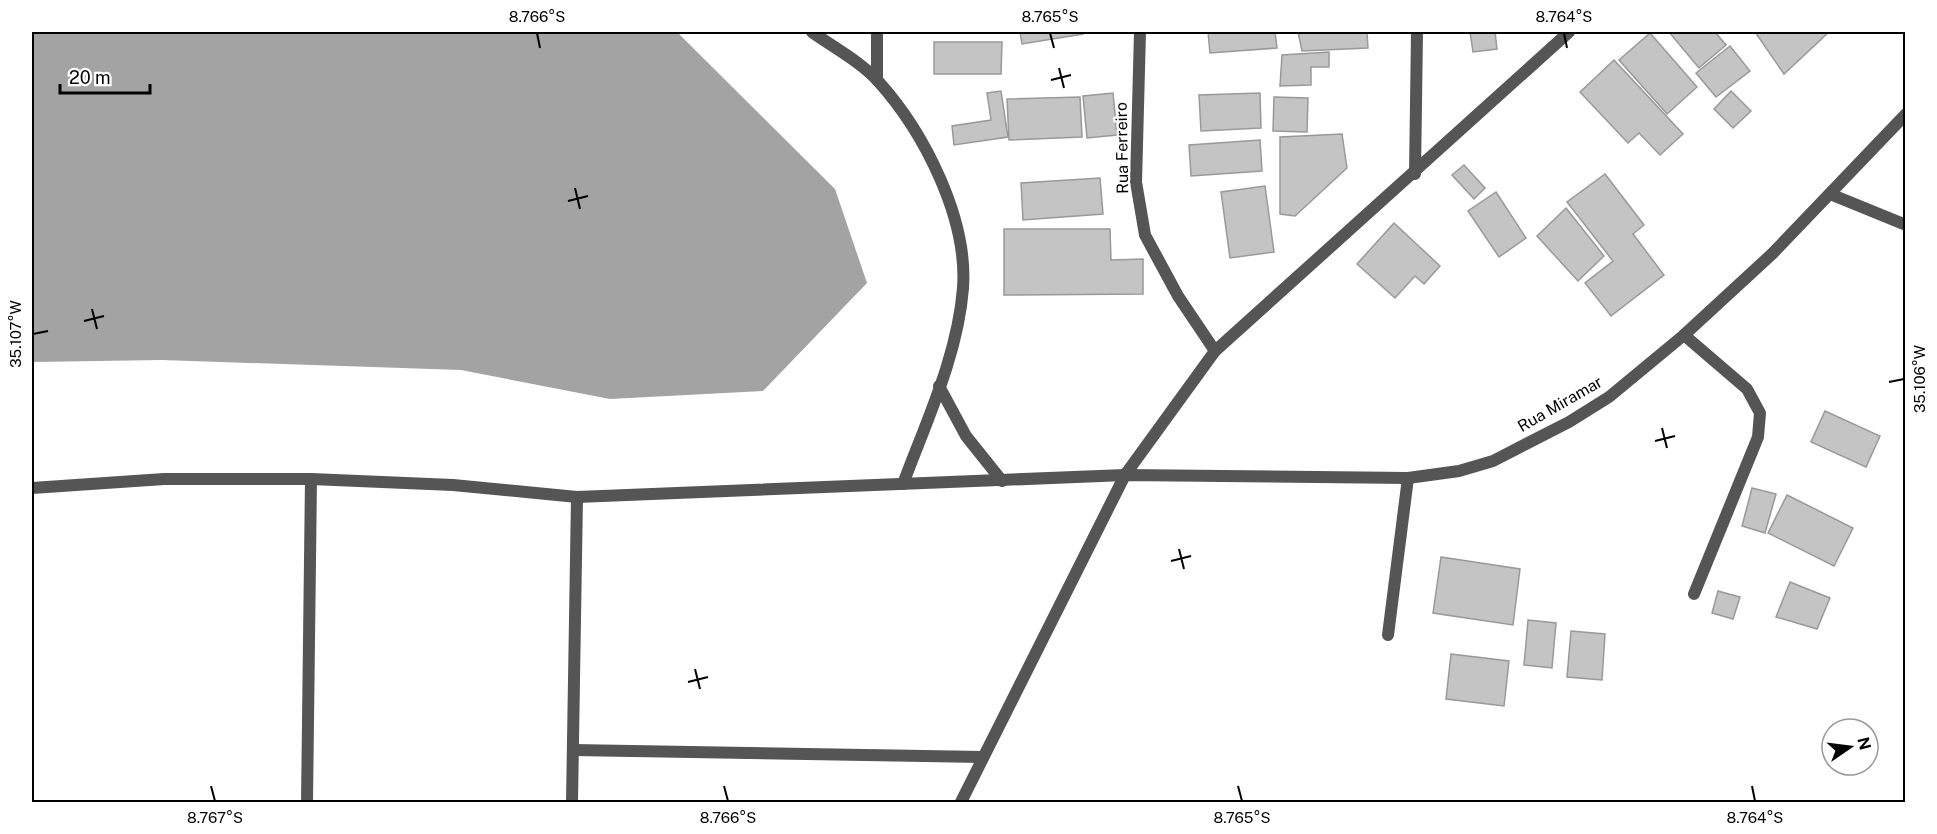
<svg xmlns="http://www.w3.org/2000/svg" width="1937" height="834" font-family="'Public Sans',sans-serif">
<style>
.water{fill:#a3a3a3}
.building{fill:#c4c4c4;stroke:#999;stroke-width:1.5}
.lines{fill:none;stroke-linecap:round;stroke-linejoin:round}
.street{stroke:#555;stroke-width:12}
.ticks{fill:none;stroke:#000;stroke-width:2}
.labels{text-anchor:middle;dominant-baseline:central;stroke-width:4.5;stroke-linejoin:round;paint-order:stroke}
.street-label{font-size:16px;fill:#000;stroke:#fff}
.neatline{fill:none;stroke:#000;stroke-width:2}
.ticks-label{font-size:15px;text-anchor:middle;fill:#000}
</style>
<rect width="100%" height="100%" fill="#fff"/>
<polygon class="water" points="32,32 677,32 835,189 867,283 763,391 610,399 461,370 162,360 32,362"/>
<g class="building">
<polygon points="1020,32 1083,32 1083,34 1022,44"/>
<polygon points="1208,32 1275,32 1277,48 1210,53"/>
<polygon points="1298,32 1367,32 1368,48 1302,51"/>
<polygon points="1470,32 1495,32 1497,49 1473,52"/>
<polygon points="1669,32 1715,32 1726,45 1699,68"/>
<polygon points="1755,32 1829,32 1784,74"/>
<polygon points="1650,33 1697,87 1667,114 1619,60"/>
<polygon points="934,42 1002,42 1001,74 934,74"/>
<polygon points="1730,46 1750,71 1716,97 1696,73"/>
<polygon points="1329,52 1329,67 1311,67 1311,85 1280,86 1282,55"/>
<polygon points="1614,60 1683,134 1660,155 1639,133 1628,143 1580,92"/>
<polygon points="1001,91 1008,137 954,145 952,126 991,120 987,93"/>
<polygon points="1731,91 1751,111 1733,128 1714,109"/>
<polygon points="1113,93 1117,135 1087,138 1083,96"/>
<polygon points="1260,93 1261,128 1201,131 1199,95"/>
<polygon points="1080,97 1082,137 1009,140 1007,99"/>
<polygon points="1274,97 1308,98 1307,132 1273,131"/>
<polygon points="1342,134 1347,168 1295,216 1280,214 1280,137"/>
<polygon points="1260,140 1262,171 1191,176 1189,145"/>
<polygon points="1464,165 1485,188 1474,199 1452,175"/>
<polygon points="1605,174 1644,225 1633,234 1664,275 1611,316 1585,283 1613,261 1567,202"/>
<polygon points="1100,178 1103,214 1023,220 1021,183"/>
<polygon points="1265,186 1274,252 1230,258 1221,192"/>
<polygon points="1496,192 1526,238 1499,257 1468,211"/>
<polygon points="1566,208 1604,256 1578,281 1537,236"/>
<polygon points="1394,223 1440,266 1424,284 1415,276 1395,298 1357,264"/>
<polygon points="1004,229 1110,229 1111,260 1143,259 1143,294 1004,295"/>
<polygon points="1825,411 1880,436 1866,467 1811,442"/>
<polygon points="1752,488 1776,494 1765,533 1742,526"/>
<polygon points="1787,495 1853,528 1834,566 1768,533"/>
<polygon points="1441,557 1520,569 1513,625 1433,613"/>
<polygon points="1790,582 1830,598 1817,629 1776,617"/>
<polygon points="1718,591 1740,597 1733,619 1712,613"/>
<polygon points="1528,620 1556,623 1552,668 1524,665"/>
<polygon points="1571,631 1605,634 1602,680 1567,677"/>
<polygon points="1451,654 1509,661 1504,706 1446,699"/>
</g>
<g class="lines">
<g class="street">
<path d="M812 32C833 47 861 62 878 81 924 132 968 218 963 288 958 355 926 422 903 484"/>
<polyline points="877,32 877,80"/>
<polyline points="1140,32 1136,182 1145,235 1178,296 1215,351"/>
<polyline points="1415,174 1417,32"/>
<polyline points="1830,194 1906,225"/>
<polyline points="1684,335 1747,389 1760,413 1758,437 1694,594"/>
<polyline points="939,386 966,436 1002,481"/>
<polyline points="32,488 164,479 311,479 453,485 577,497 1125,475 1408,478 1459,471 1493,461 1569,422 1609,397 1684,335 1773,253 1906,114"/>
<polyline points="1388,635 1408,478"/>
<polyline points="573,750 983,757"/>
<polyline points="307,802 311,479"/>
<polyline points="572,802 577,497"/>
<polyline points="961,802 1125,475 1215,351 1569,32"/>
</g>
</g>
<path class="ticks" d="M537 33 540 48M1050 33 1054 48M1564 33 1567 48M1059 68 1064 88M1051 80 1071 75M575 188 580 209M568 201 588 196M92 309 97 329M84 321 104 316M33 334 48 331M1889 382 1904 379M1662 428 1667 448M1655 441 1675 436M1179 549 1184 569M1171 561 1191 556M695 669 700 689M688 682 708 677M211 786 215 801M724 786 728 801M1238 786 1242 801M1752 786 1755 801"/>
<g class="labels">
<g class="street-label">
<text transform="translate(1122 148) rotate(-91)">Rua Ferreiro</text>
<text transform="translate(1560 404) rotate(-30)">Rua Miramar</text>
</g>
</g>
<rect width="1937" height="834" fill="none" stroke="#ffffff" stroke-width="66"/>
<g transform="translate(1850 747) rotate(76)"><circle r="28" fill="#ffffff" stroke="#999999" stroke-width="1.5"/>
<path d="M0-4.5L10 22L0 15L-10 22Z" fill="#000000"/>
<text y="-9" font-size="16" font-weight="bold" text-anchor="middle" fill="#000000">N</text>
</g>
<path d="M60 84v9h90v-9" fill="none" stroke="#000000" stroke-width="3"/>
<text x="69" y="84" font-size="18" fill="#000000" stroke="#ffffff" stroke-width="4.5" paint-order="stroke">20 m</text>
<rect x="33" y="33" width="1871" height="768" class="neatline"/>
<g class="ticks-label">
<text x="537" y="22">8.766°S</text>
<text x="1050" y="22">8.765°S</text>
<text x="1564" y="22">8.764°S</text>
<text transform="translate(16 334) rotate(-90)" y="5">35.107°W</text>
<text transform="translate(1920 379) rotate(-90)" y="5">35.106°W</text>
<text x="215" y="823">8.767°S</text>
<text x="728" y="823">8.766°S</text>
<text x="1242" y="823">8.765°S</text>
<text x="1755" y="823">8.764°S</text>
</g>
</svg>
